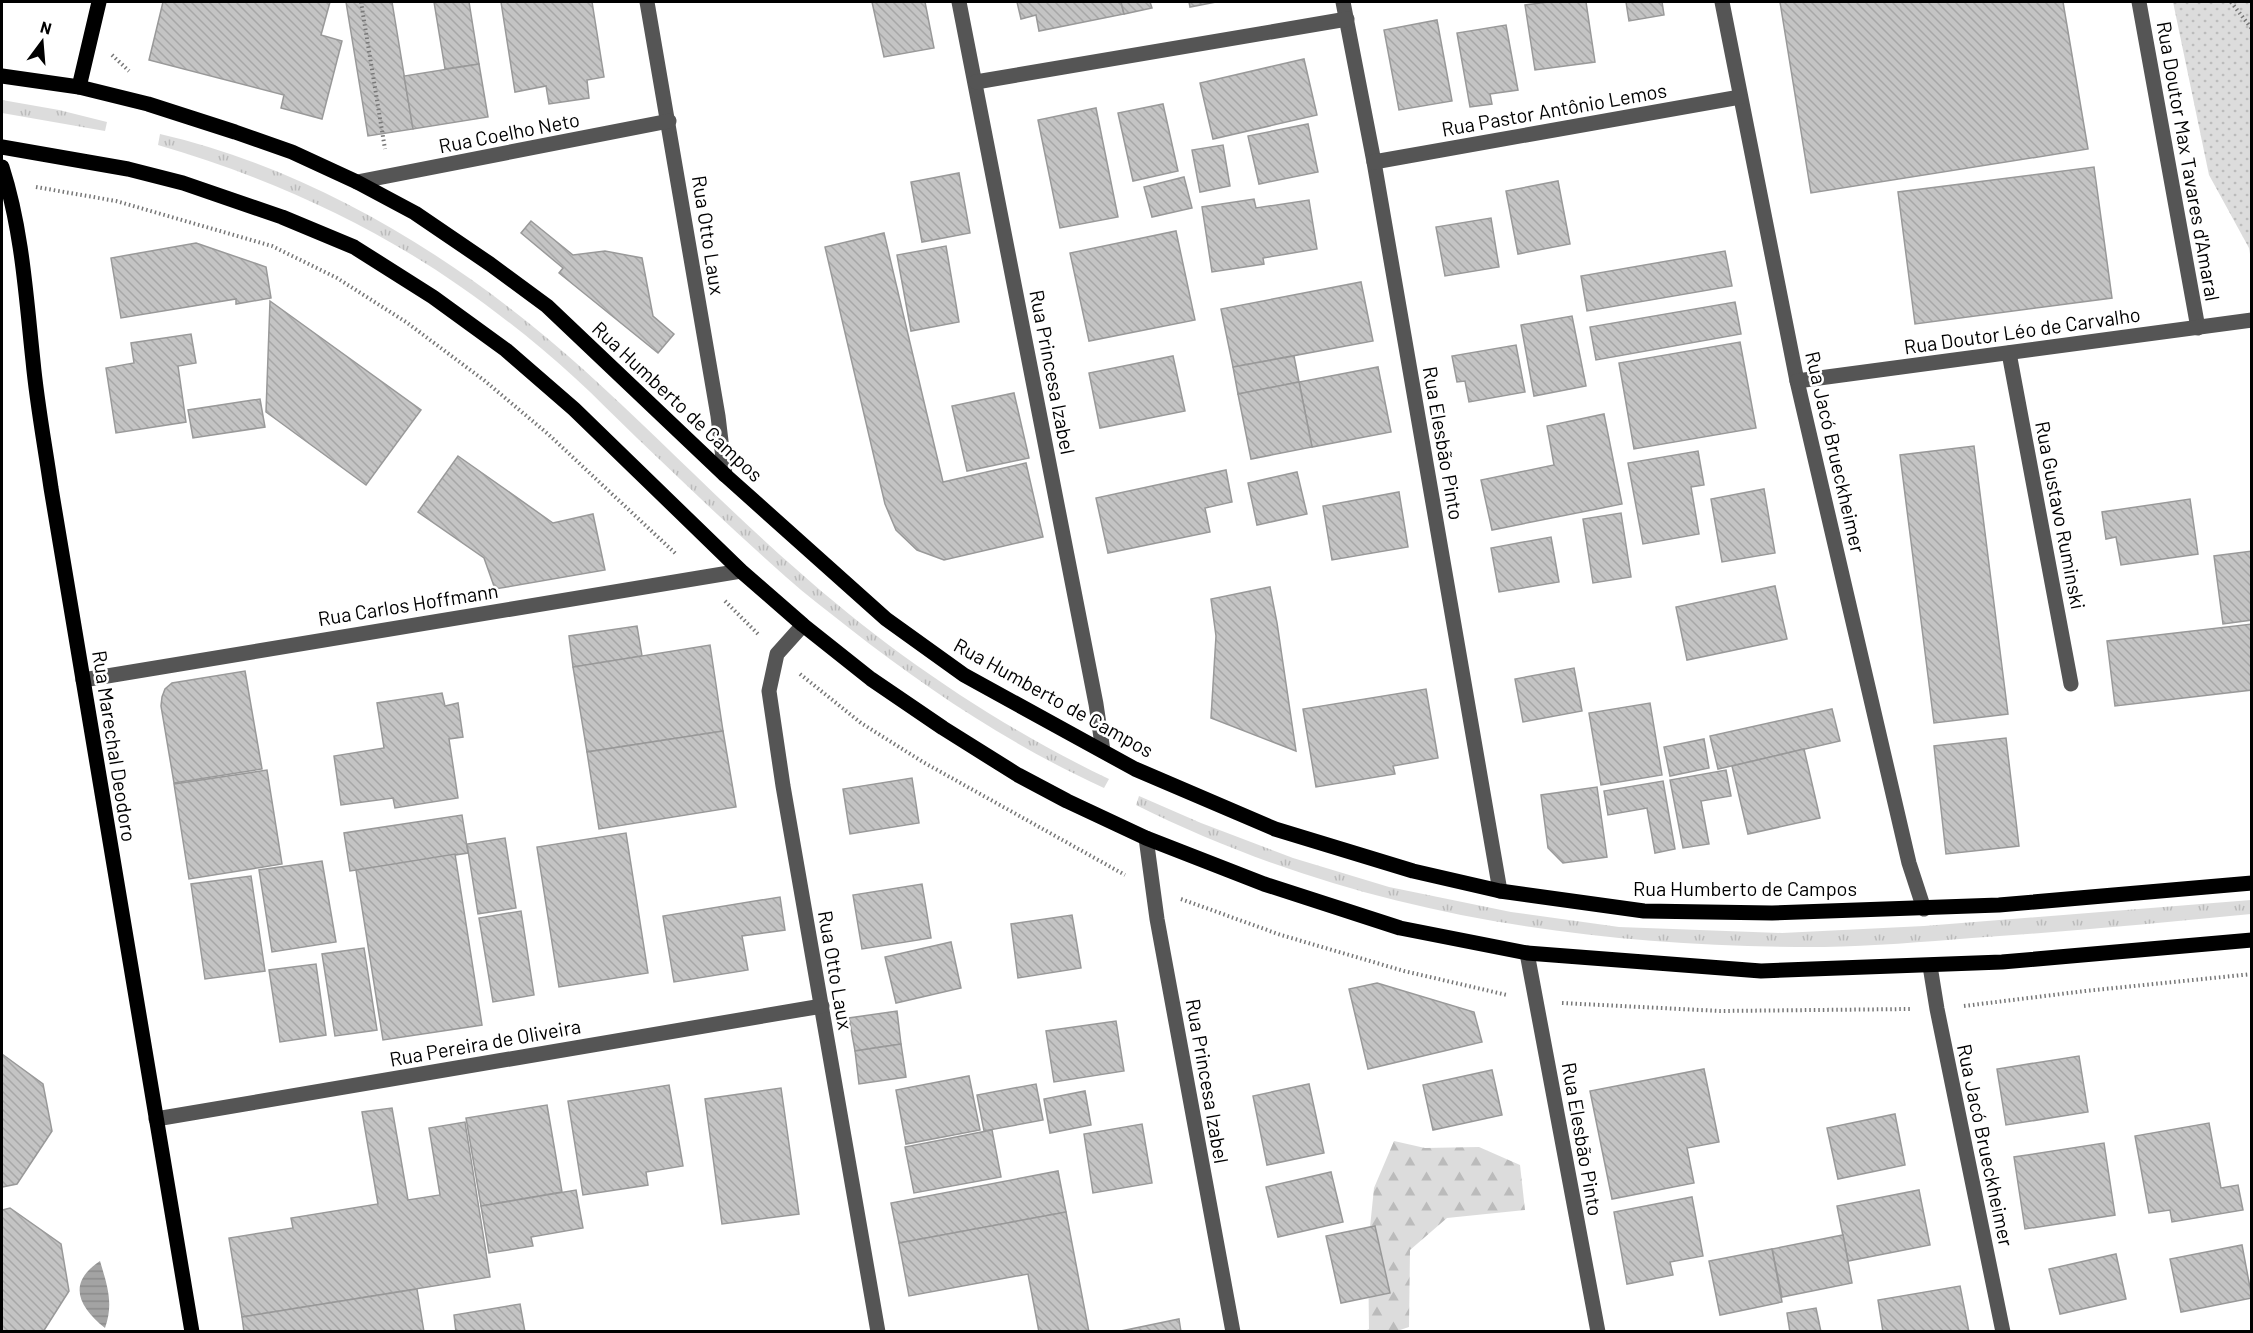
<svg xmlns="http://www.w3.org/2000/svg" width="2253" height="1333" font-family="Barlow,sans-serif">
<style>
.grass{fill:url(#grass-tufts)}
.forest{fill:url(#forest-firs)}
.park{fill:url(#park-dots)}
.water{fill:url(#water-rules)}
.building{fill:url(#building-back-hatch);stroke:#999;stroke-width:1.5}
.lines{fill:none;stroke-linecap:round;stroke-linejoin:round}
.path{stroke:#777;stroke-width:4;stroke-dasharray:1.5 3;stroke-linecap:butt}
.minor{stroke:#555;stroke-width:15}
.major{stroke:#000;stroke-width:15}
.labels{text-anchor:middle;dominant-baseline:central;stroke-width:5;stroke-linejoin:round;paint-order:stroke}
.street-label{font-size:20px;fill:#000;stroke:#fff}
</style>
<defs>
<pattern id="grass-tufts" width="24" height="20" patternUnits="userSpaceOnUse" patternTransform="scale(1.5)"><rect width="24" height="20" fill="#dcdcdc"/><path d="M3 7l-1-3M5 7V3M7 7l1-3M15 17l-1-3M17 17v-4M19 17l1-3" fill="none" stroke="#bbb"/></pattern>
<pattern id="forest-firs" width="22" height="20" patternUnits="userSpaceOnUse" patternTransform="scale(1.5)"><rect width="22" height="20" fill="#dcdcdc"/><path d="M5 1l3.5 6h-7zM16 11l3.5 6h-7z" fill="#bbb"/></pattern>
<pattern id="park-dots" width="8" height="8" patternUnits="userSpaceOnUse" patternTransform="scale(1.5)"><rect width="8" height="8" fill="#dcdcdc"/><path d="M2 2h.1M6 6h.1" fill="none" stroke="#bbb" stroke-width="1.8" stroke-linecap="round"/></pattern>
<pattern id="water-rules" width="6" height="5" patternUnits="userSpaceOnUse" patternTransform="scale(1.5)"><rect width="6" height="5" fill="#a3a3a3"/><path d="M0 2.5h6" fill="none" stroke="#8b8b8b"/></pattern>
<pattern id="building-back-hatch" width="6" height="6" patternUnits="userSpaceOnUse" patternTransform="scale(1.5)"><rect width="6" height="6" fill="#c4c4c4"/><path d="M-1 5l2 2M0 0l6 6M5-1l2 2" fill="none" stroke="#a7a7a7"/></pattern>
</defs>
<rect width="100%" height="100%" fill="#fff"/>
<g class="grass">
<polygon points="2,100 59,110 107,122 105,131 2,113"/>
<path d="M160 134C319 171 464 262 584 370 656 435 723 505 796 569 889 652 996 725 1109 779L1104 788C1012 746 928 690 849 628 828 611 806 595 786 577 735 532 686 485 637 438 616 418 596 397 575 378 539 345 501 315 461 287 370 223 265 176 158 145Z"/>
<path d="M1139 796 1201 823 1293 858 1389 887 1511 912 1619 927 1782 933 1924 926 2251 900V914C2158 923 2066 932 1972 938 1923 942 1873 946 1824 947 1585 948 1352 913 1136 805Z"/>
</g>
<polygon class="forest" points="1394,1141 1425,1148 1479,1147 1520,1165 1525,1210 1447,1218 1410,1250 1409,1327 1397,1331 1363,1332 1369,1329 1368,1247 1374,1188"/>
<polygon class="park" points="2173,2 2251,2 2251,260 2249,248 2209,175"/>
<path class="water" d="M100 1261C107 1285 114 1303 105 1328 78 1306 67 1283 100 1261Z"/>
<g class="building">
<polygon points="163,2 330,2 321,35 342,41 322,119 281,108 284,95 149,60"/>
<polygon points="346,2 392,2 413,129 368,136"/>
<polygon points="434,2 469,2 479,64 445,69"/>
<polygon points="501,2 592,2 604,77 587,80 589,98 549,104 546,86 515,92"/>
<polygon points="872,2 925,2 934,48 884,57"/>
<polygon points="1017,2 1121,2 1124,14 1039,31 1036,15 1021,19"/>
<polygon points="1121,2 1150,2 1152,8 1124,14"/>
<polygon points="1189,2 1216,2 1190,7"/>
<polygon points="1548,2 1586,2 1595,62 1535,70 1525,5"/>
<polygon points="1626,2 1662,2 1664,15 1629,21"/>
<polygon points="1780,2 2063,2 2088,149 1811,193"/>
<polygon points="1437,20 1452,101 1399,110 1384,30"/>
<polygon points="1506,25 1518,90 1490,94 1492,104 1470,107 1457,33"/>
<polygon points="1304,59 1317,115 1213,139 1200,83"/>
<polygon points="479,64 488,117 413,129 404,76"/>
<polygon points="1163,104 1178,171 1133,181 1118,113"/>
<polygon points="1096,108 1118,217 1060,228 1038,120"/>
<polygon points="1308,124 1318,172 1259,184 1248,136"/>
<polygon points="1223,145 1230,186 1200,192 1192,150"/>
<polygon points="2094,167 2112,298 1915,324 1898,192"/>
<polygon points="959,173 970,233 922,242 911,182"/>
<polygon points="1184,177 1192,208 1152,217 1144,187"/>
<polygon points="1558,181 1570,244 1518,254 1506,191"/>
<polygon points="1254,199 1256,208 1309,200 1317,249 1263,258 1264,264 1212,272 1202,207"/>
<polygon points="1491,218 1499,267 1445,276 1436,227"/>
<polygon points="531,221 573,255 605,251 642,258 653,316 674,334 658,353 559,273 563,268 521,233"/>
<polygon points="1176,231 1195,320 1089,341 1070,253"/>
<polygon points="884,233 943,482 1026,463 1043,537 944,560 917,550 896,530 885,504 825,247"/>
<polygon points="196,243 266,267 271,298 236,304 236,299 121,318 111,258"/>
<polygon points="946,246 959,322 911,331 897,255"/>
<polygon points="1725,251 1732,286 1587,311 1581,276"/>
<polygon points="1361,282 1373,341 1233,367 1221,309"/>
<polygon points="270,301 421,410 366,485 266,412"/>
<polygon points="1735,302 1741,334 1596,360 1590,327"/>
<polygon points="1572,316 1586,386 1534,396 1521,325"/>
<polygon points="191,334 196,363 178,366 186,422 116,433 106,368 134,363 131,343"/>
<polygon points="1740,342 1756,428 1634,449 1619,363"/>
<polygon points="1516,345 1525,392 1469,402 1465,381 1457,382 1452,356"/>
<polygon points="1173,356 1185,411 1100,428 1089,373"/>
<polygon points="1294,356 1299,382 1238,394 1233,367"/>
<polygon points="1378,367 1391,432 1312,447 1299,382"/>
<polygon points="1299,382 1312,447 1251,459 1238,394"/>
<polygon points="1014,393 1029,458 967,471 952,406"/>
<polygon points="260,399 265,427 193,438 188,410"/>
<polygon points="1604,414 1622,504 1492,530 1481,480 1554,465 1547,426"/>
<polygon points="1974,446 2008,714 1934,723 1900,455"/>
<polygon points="1698,451 1704,485 1691,487 1699,534 1643,544 1628,463"/>
<polygon points="458,456 553,523 593,514 605,570 495,589 484,558 418,512"/>
<polygon points="1226,470 1232,502 1205,508 1210,532 1108,553 1096,498"/>
<polygon points="1297,472 1307,514 1257,525 1248,483"/>
<polygon points="1764,489 1775,553 1722,562 1711,499"/>
<polygon points="1399,492 1408,547 1332,560 1323,506"/>
<polygon points="2190,499 2198,554 2121,565 2116,537 2106,539 2102,512"/>
<polygon points="1621,513 1631,577 1593,583 1583,519"/>
<polygon points="1551,537 1559,582 1499,592 1491,548"/>
<polygon points="2252,551 2252,620 2223,624 2214,556"/>
<polygon points="1775,586 1787,639 1687,660 1676,607"/>
<polygon points="1270,587 1277,623 1296,751 1211,718 1216,636 1211,599"/>
<polygon points="2252,624 2252,690 2115,706 2107,641"/>
<polygon points="637,626 642,656 573,667 569,636"/>
<polygon points="710,645 723,731 587,752 573,667"/>
<polygon points="1574,668 1582,711 1523,722 1515,679"/>
<polygon points="245,671 262,769 174,783 161,706 162,697 165,689 172,683"/>
<polygon points="1426,689 1438,758 1393,766 1395,774 1316,787 1303,709"/>
<polygon points="442,693 445,706 458,703 463,737 449,739 458,798 395,808 393,798 341,805 334,756 384,748 377,703"/>
<polygon points="1650,703 1662,775 1601,785 1589,713"/>
<polygon points="1832,709 1840,741 1718,769 1710,736"/>
<polygon points="723,731 736,807 599,829 587,752"/>
<polygon points="2006,738 2019,846 1946,854 1934,746"/>
<polygon points="1704,739 1709,768 1670,776 1664,747"/>
<polygon points="1804,749 1820,818 1748,834 1732,766"/>
<polygon points="267,770 282,864 189,879 174,784"/>
<polygon points="1726,770 1731,796 1701,801 1709,844 1683,848 1670,780"/>
<polygon points="912,778 919,823 850,834 843,789"/>
<polygon points="1663,781 1675,849 1655,853 1647,808 1608,815 1604,791"/>
<polygon points="1597,787 1607,857 1563,863 1548,848 1541,795"/>
<polygon points="462,815 468,853 350,871 344,833"/>
<polygon points="626,833 648,973 559,987 537,847"/>
<polygon points="505,838 516,908 478,914 467,844"/>
<polygon points="455,854 482,1025 383,1040 356,870"/>
<polygon points="322,861 336,942 272,952 259,870"/>
<polygon points="251,876 265,971 205,979 191,884"/>
<polygon points="922,884 931,938 862,949 853,895"/>
<polygon points="780,897 785,930 742,936 748,970 674,982 663,916"/>
<polygon points="521,911 534,995 493,1002 479,918"/>
<polygon points="1072,915 1081,968 1018,978 1011,924"/>
<polygon points="951,942 961,988 896,1003 885,957"/>
<polygon points="364,948 377,1030 335,1036 322,954"/>
<polygon points="316,964 326,1035 280,1042 269,970"/>
<polygon points="1377,983 1474,1012 1482,1042 1368,1069 1349,989"/>
<polygon points="897,1011 901,1044 855,1051 849,1018"/>
<polygon points="1116,1021 1124,1071 1054,1082 1046,1031"/>
<polygon points="901,1044 906,1077 859,1084 855,1051"/>
<polygon points="2,1054 43,1084 52,1131 17,1184 2,1187"/>
<polygon points="2079,1056 2088,1112 2006,1125 1997,1069"/>
<polygon points="1704,1069 1719,1142 1687,1148 1694,1183 1612,1199 1590,1091"/>
<polygon points="1492,1070 1502,1115 1433,1130 1423,1085"/>
<polygon points="969,1076 980,1130 906,1144 896,1090"/>
<polygon points="1036,1084 1043,1120 984,1131 977,1095"/>
<polygon points="1309,1084 1324,1153 1267,1165 1253,1096"/>
<polygon points="669,1085 683,1166 646,1172 648,1185 583,1195 568,1101"/>
<polygon points="781,1088 799,1214 722,1224 705,1099"/>
<polygon points="1085,1091 1091,1125 1050,1133 1044,1099"/>
<polygon points="547,1105 562,1192 481,1206 466,1118"/>
<polygon points="392,1108 408,1200 440,1195 429,1128 465,1122 490,1277 242,1317 229,1238 293,1228 291,1218 378,1204 362,1112"/>
<polygon points="1895,1114 1905,1165 1838,1179 1827,1128"/>
<polygon points="2209,1123 2221,1188 2238,1185 2243,1210 2172,1222 2170,1210 2149,1213 2135,1136"/>
<polygon points="1142,1124 1152,1183 1093,1193 1084,1134"/>
<polygon points="992,1130 1001,1177 914,1193 905,1147"/>
<polygon points="2104,1143 2115,1215 2025,1229 2014,1157"/>
<polygon points="1058,1171 1066,1212 899,1243 891,1203"/>
<polygon points="1331,1172 1343,1222 1278,1237 1266,1187"/>
<polygon points="576,1190 583,1228 531,1237 533,1246 489,1253 481,1206"/>
<polygon points="1919,1190 1930,1245 1848,1261 1837,1206"/>
<polygon points="1692,1197 1703,1256 1670,1262 1673,1275 1627,1284 1614,1212"/>
<polygon points="10,1208 61,1244 69,1291 43,1332 2,1332 2,1210"/>
<polygon points="1066,1212 1089,1332 1039,1332 1028,1274 909,1296 899,1243"/>
<polygon points="1375,1226 1390,1293 1341,1303 1326,1236"/>
<polygon points="1843,1235 1852,1283 1782,1297 1772,1249"/>
<polygon points="2242,1245 2252,1298 2181,1312 2170,1259"/>
<polygon points="1772,1249 1782,1302 1720,1315 1709,1261"/>
<polygon points="2116,1254 2126,1299 2060,1314 2049,1269"/>
<polygon points="1960,1286 1969,1332 1883,1332 1878,1300"/>
<polygon points="417,1289 424,1332 244,1332 242,1317"/>
<polygon points="520,1304 525,1332 456,1332 454,1315"/>
<polygon points="1816,1308 1821,1332 1790,1332 1787,1313"/>
<polygon points="1179,1319 1181,1332 1116,1332"/>
</g>
<g class="lines">
<g class="path">
<polyline points="361,2 385,149"/>
<polyline points="2231,2 2252,29"/>
<polyline points="112,55 129,71"/>
<polyline points="36,187 116,201 272,246 337,278 406,322 485,381 548,434 676,554"/>
<polyline points="725,601 760,636"/>
<polyline points="800,674 861,723 923,762 1125,875"/>
<polyline points="1181,899 1281,935 1404,971 1507,995"/>
<polyline points="1562,1003 1720,1011 1911,1009"/>
<polyline points="1964,1006 2085,991 2252,974"/>
</g>
<g class="minor">
<polyline points="647,2 718,416 725,475"/>
<polyline points="959,2 1096,704 1103,751"/>
<polyline points="1343,2 1374,162 1500,891"/>
<polyline points="1722,2 1797,381 1909,863 1924,909"/>
<polyline points="2139,2 2198,328"/>
<polyline points="976,82 1347,19"/>
<polyline points="1374,162 1740,97"/>
<polyline points="357,182 669,121"/>
<polyline points="2009,353 2071,684"/>
<polyline points="1797,381 2252,320"/>
<polyline points="803,625 777,654 769,691 783,786 878,1332"/>
<polyline points="83,680 741,571"/>
<polyline points="1146,838 1157,919 1233,1332"/>
<polyline points="1527,953 1598,1332"/>
<polyline points="1930,966 1937,1009 2003,1332"/>
<polyline points="156,1119 822,1006"/>
</g>
<g class="major">
<polyline points="2,76 79,87 148,104 235,132 292,152 357,182 415,213 490,264 547,306 725,475 886,619 964,675 1135,769 1275,829 1413,871 1500,891 1644,911 1772,913 1999,905 2252,883"/>
<polyline points="79,87 99,2"/>
<polyline points="2,147 128,169 183,183 282,217 354,247 433,297 506,350 574,409 741,571 803,625 871,679 943,728 1018,775 1067,801 1146,838 1264,884 1400,928 1527,953 1761,971 2002,962 2252,940"/>
<path d="M2 167C22 229 26 296 33 361 37 404 45 446 51 488L192 1332"/>
</g>
</g>
<g class="labels">
<g class="street-label">
<text transform="translate(1554 109) rotate(-10)">Rua Pastor Antônio Lemos</text>
<text transform="translate(509 132) rotate(-11)">Rua Coelho Neto</text>
<text transform="translate(2189 161) rotate(80)">Rua Doutor Max Tavares d'Amaral</text>
<text transform="translate(709 235) rotate(81)">Rua Otto Laux</text>
<text transform="translate(2022 330) rotate(-8)">Rua Doutor Léo de Carvalho</text>
<text transform="translate(1053 372) rotate(79)">Rua Princesa Izabel</text>
<text transform="translate(678 401) rotate(43)">Rua Humberto de Campos</text>
<text transform="translate(1444 443) rotate(80)">Rua Elesbão Pinto</text>
<text transform="translate(1836 452) rotate(77)">Rua Jacó Brueckheimer</text>
<text transform="translate(2061 515) rotate(79)">Rua Gustavo Ruminski</text>
<text transform="translate(408 604) rotate(-9)">Rua Carlos Hoffmann</text>
<text transform="translate(1054 697) rotate(29)">Rua Humberto de Campos</text>
<text transform="translate(115 746) rotate(81)">Rua Marechal Deodoro</text>
<text x="1745" y="888">Rua Humberto de Campos</text>
<text transform="translate(836 970) rotate(80)">Rua Otto Laux</text>
<text transform="translate(485 1042) rotate(-10)">Rua Pereira de Oliveira</text>
<text transform="translate(1208 1081) rotate(80)">Rua Princesa Izabel</text>
<text transform="translate(1583 1139) rotate(80)">Rua Elesbão Pinto</text>
<text transform="translate(1986 1145) rotate(78)">Rua Jacó Brueckheimer</text>
</g>
</g>
<rect width="2253" height="1333" fill="none" stroke="#000000" stroke-width="6"/>
<g transform="translate(42 42) rotate(16)" stroke="#ffffff" stroke-width="4.5" paint-order="stroke">
<path d="M0-4.5L10 22L0 15L-10 22Z" fill="#000000"/>
<text y="-9" font-size="16" font-weight="bold" text-anchor="middle" fill="#000000">N</text>
</g>
</svg>
